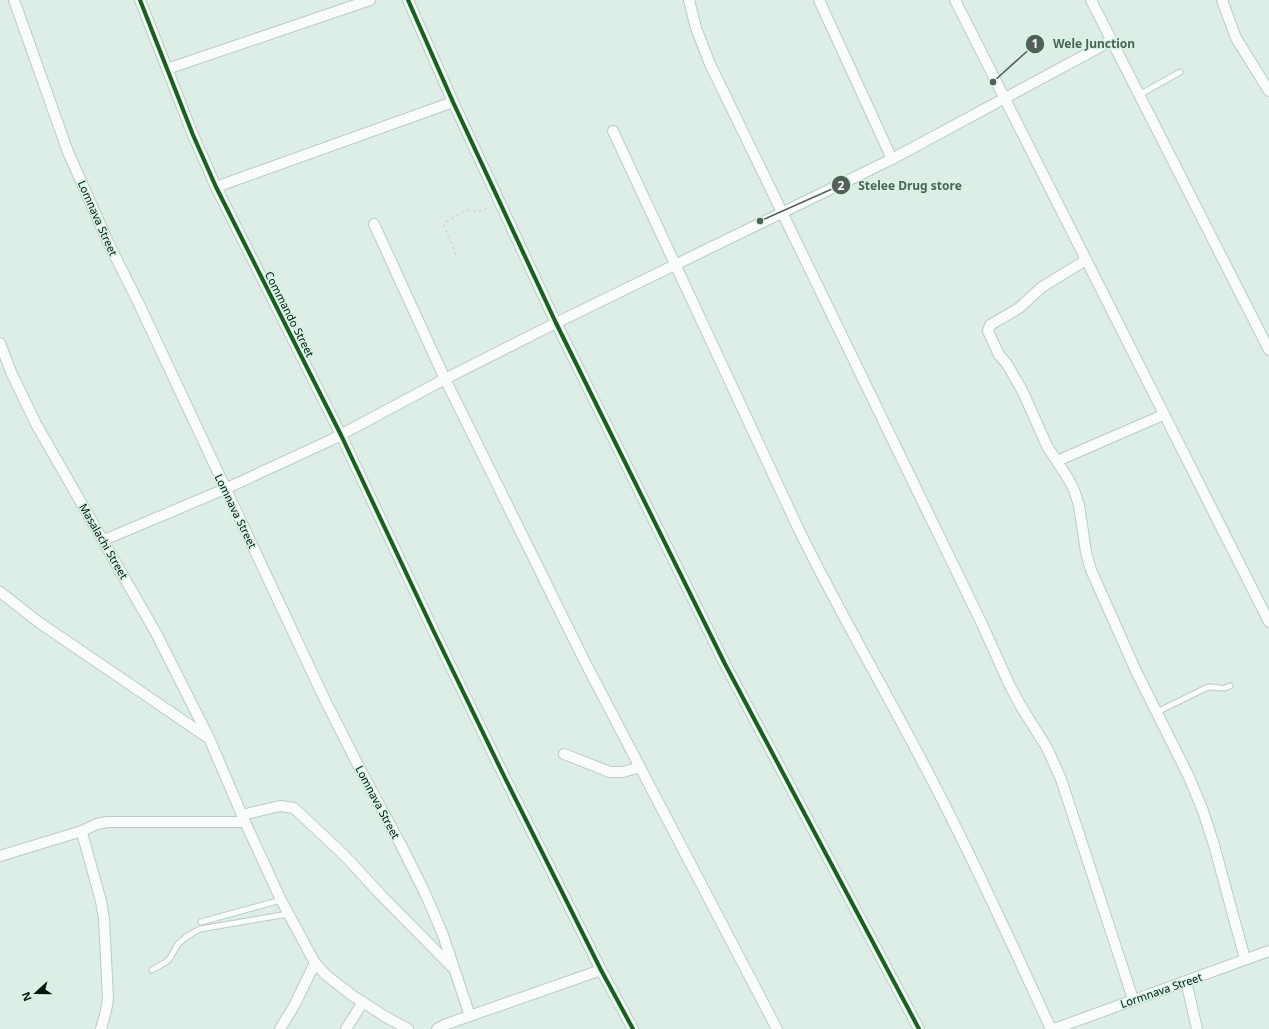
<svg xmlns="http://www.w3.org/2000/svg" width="1269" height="1029" font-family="'Noto Sans',sans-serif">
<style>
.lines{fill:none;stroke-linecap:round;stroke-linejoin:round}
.lane-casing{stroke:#bccbc4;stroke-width:7}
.street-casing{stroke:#bccbc4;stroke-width:12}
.path{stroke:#d4dad7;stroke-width:2;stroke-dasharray:3 3;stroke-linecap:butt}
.lane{stroke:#fafcfb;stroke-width:5}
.street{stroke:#fafcfb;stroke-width:10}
.cycleway-casing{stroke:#d5f5e4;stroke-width:6}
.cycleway{stroke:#1b5e20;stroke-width:4}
.labels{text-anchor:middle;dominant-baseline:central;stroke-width:3;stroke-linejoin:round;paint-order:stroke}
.street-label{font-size:11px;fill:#08130e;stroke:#d5f5e4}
.leader{fill:none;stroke:#526059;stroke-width:1.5}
.callout-dot{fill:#526059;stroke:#d5f5e4;stroke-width:1.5}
.mark-label{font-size:12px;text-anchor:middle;font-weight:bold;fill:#fff}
.callout-label{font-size:12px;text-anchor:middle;font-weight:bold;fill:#526059;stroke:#d5f5e4;stroke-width:3;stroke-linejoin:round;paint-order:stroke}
</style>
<rect width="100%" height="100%" fill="#dceee5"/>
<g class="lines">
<g class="lane-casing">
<g id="lane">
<polyline points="1139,95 1180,72"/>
<path d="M1157 712 1208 687C1218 686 1220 691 1230 686"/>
<polyline points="201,922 281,900"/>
<polyline points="152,970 166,962 170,958 178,944 186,937 200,929 288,914"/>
</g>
</g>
<g class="street-casing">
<g id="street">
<polyline points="14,0 68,152 108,242 139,304 324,698 359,767 401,845 425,893 443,935 470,1016"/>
<polyline points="140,0 193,135 216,187 341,435 434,632 505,778 601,970 633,1029"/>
<polyline points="408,0 453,102 556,323 725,664 919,1029"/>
<polyline points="689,0 696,28 710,64 982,624 1010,686 1022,708 1047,748 1061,779 1133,999"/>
<polyline points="819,0 892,159"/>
<polyline points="955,0 1269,622"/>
<polyline points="1091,0 1269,350"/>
<polyline points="1222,0 1236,38 1269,91"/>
<polyline points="167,69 370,0"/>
<path d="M613 131 799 530C841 616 890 698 934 784 976 864 1013 947 1051 1029"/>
<polyline points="216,187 453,102"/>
<polyline points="374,224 445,379 586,664 777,1029"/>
<polyline points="1086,260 1042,287 1019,308 990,325 988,331 999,355 1007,364 1023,392 1047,446 1069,480 1074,490 1079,505 1086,552 1091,570 1136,671 1189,777 1203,811 1214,845 1245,959"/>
<polyline points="0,343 11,372 36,424 156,633 209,738 245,822 281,900 315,963 326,975 353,996 386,1017 408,1029"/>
<polyline points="1057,461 1163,415"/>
<polyline points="104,540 225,489 331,440 445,379 556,323 892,159 1111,41"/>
<polyline points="0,592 37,621 207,737"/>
<polyline points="564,754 610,772 623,772 640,767"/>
<polyline points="242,815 280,806 294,808 345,856 380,894 452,967"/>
<polyline points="82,831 82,833 101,901 104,919 108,999 106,1011 101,1029"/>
<polyline points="0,856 82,831 97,824 107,822 245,822"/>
<polyline points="1186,981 1197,1029"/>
<polyline points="280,1029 294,1006 315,963"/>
<polyline points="346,1029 363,1002"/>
<polyline points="437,1029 444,1025 601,970"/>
<polyline points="1054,1029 1269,951"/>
</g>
</g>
<polyline class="path" points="456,255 444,226 446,222 464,211 469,210 477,212 490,207"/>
<use href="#lane" class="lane"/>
<use href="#street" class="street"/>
<g class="cycleway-casing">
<g id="cycleway">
<polyline points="140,0 193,135 216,187 341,435 434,632 505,778 601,970 633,1029"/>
<polyline points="408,0 453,102 556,323 725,664 919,1029"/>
</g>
</g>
<use href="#cycleway" class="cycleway"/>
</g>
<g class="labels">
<g class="street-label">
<text transform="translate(98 218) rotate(66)">Lomnava Street</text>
<text transform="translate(290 314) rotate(63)">Commando Street</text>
<text transform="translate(236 511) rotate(64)">Lomnava Street</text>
<text transform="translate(104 541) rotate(60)">Masalachi Street</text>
<text transform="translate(378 802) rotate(62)">Lomnava Street</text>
<text transform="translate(1161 990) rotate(-19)">Lormnava Street</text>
</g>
</g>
<path class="leader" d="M993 82L1035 44M760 221L841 185"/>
<g class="callout-dot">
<circle cx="993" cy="82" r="4"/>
<circle cx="760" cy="221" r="4"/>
<circle cx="1035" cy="44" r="10"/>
<circle cx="841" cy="185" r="10"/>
</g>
<g class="mark-label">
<text x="1035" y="48">1</text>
<text x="841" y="190">2</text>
</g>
<g class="callout-label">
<text x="1094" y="48">Wele Junction</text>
<text x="910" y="190">Stelee Drug store</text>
</g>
<g transform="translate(36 993) rotate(249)" stroke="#d5f5e4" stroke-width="3" paint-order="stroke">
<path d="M0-3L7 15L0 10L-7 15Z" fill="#08130e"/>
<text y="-6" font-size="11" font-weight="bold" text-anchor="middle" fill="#08130e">N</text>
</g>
</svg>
